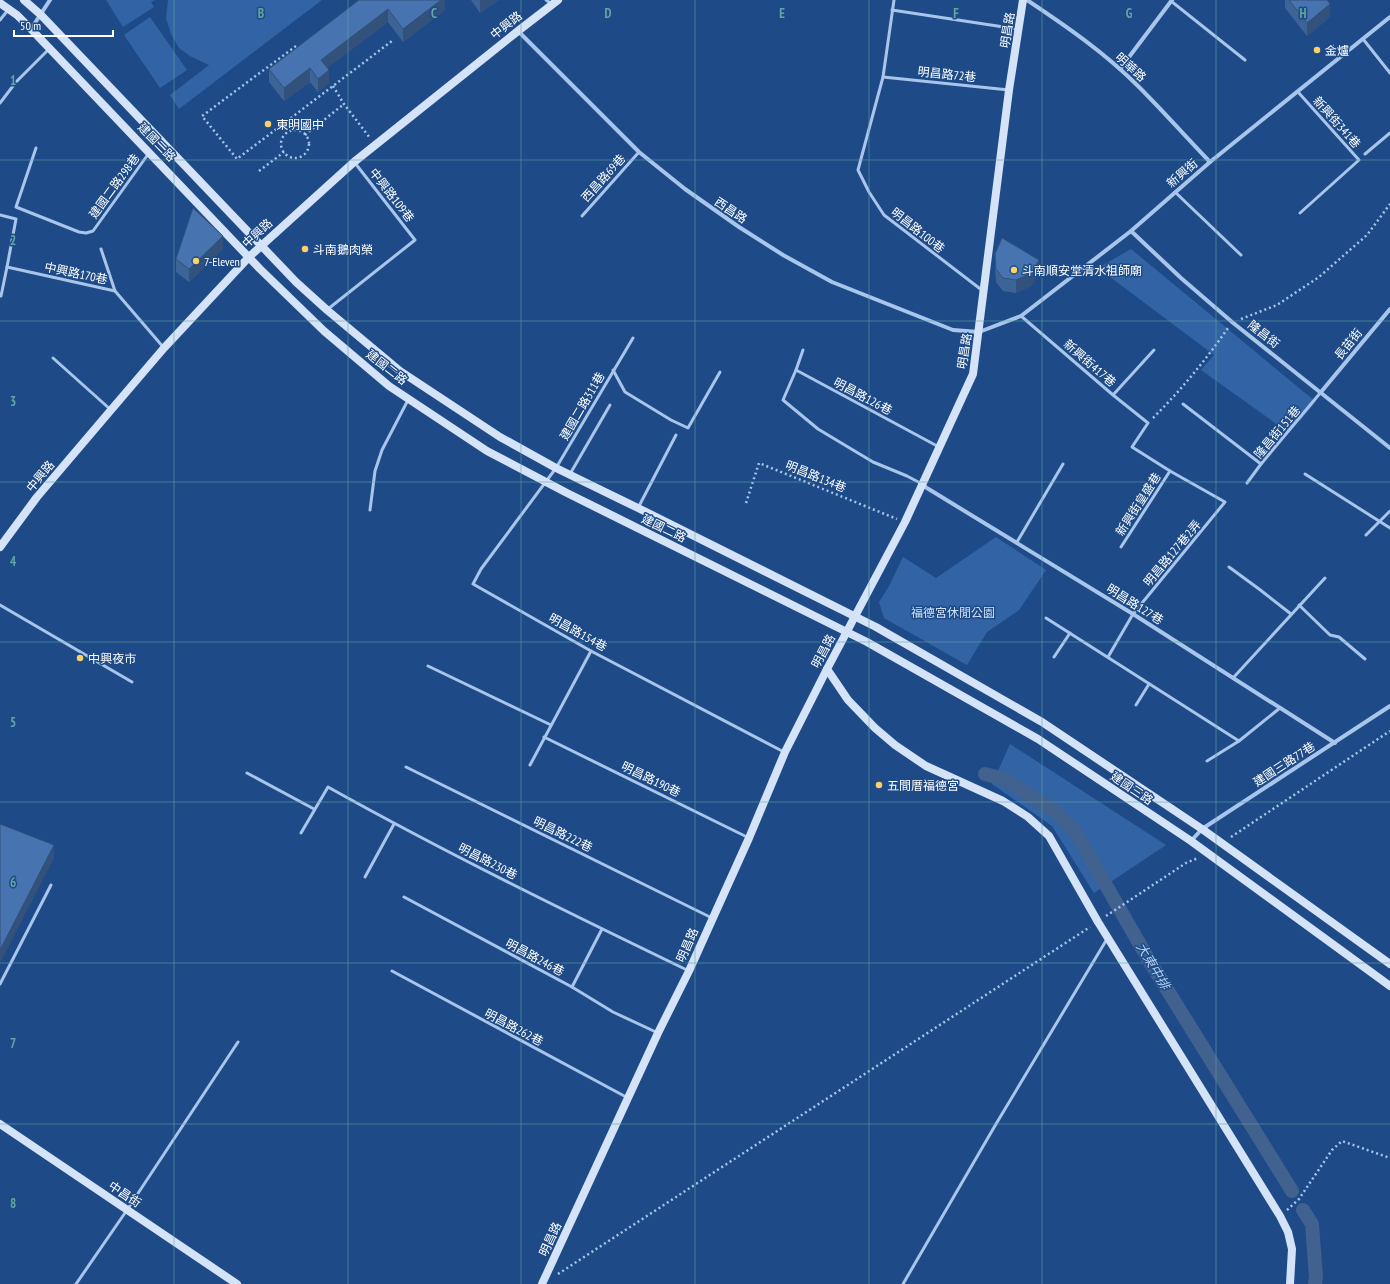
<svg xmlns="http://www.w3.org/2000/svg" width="1390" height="1284" font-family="'PT Sans Narrow','Noto Sans TC',sans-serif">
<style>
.green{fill:#3264a5}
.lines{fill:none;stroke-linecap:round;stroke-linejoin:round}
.canal{stroke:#41618e;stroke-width:14}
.path{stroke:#a8c5eb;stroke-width:2.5;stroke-dasharray:2 3;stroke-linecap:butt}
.lane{stroke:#a8c5eb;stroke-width:3}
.street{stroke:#a8c5eb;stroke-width:4}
.secondary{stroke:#d4e3f8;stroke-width:8}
.wall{fill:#3d6497}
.shaded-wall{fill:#32517b}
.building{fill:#4774b0;stroke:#32517b}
.grid{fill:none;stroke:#63a6a1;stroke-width:1;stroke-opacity:0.55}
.poi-dot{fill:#fad167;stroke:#1e4b88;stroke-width:1.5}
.labels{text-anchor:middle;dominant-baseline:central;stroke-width:3;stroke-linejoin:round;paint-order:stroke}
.street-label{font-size:12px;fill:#fff;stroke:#1e4b88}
.poi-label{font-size:12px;fill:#fff;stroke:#1e4b88;text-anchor:start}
.park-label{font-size:12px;fill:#cde0f8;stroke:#1e4b88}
.water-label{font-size:13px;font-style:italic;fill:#b4cff2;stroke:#1e4b88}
.grid-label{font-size:13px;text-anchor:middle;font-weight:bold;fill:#63a6a1;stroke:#1e4b88;stroke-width:3;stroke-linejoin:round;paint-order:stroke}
</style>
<rect width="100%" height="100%" fill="#1e4b88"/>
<g class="green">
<polygon points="106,0 155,0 151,2 154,7 123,27"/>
<polygon points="168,0 322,0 179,109 170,95 209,65 190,56 179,48 171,34 166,18"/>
<polygon points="150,17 187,70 160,88 124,35"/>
<polygon points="1131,249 1316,402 1289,433 1201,370 1214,355 1098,268"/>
<polygon points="996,537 1046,570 1019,610 987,632 967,665 884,618 879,602 889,586 903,557 936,578"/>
<polygon points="1010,744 1166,845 1094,893 1052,826 992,784"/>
</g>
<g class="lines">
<g class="canal">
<polyline points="985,774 1004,779 1056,812 1076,833 1150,962 1292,1191"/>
<polyline points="1303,1210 1312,1224 1316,1277 1315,1284"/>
</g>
<g class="path">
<polyline points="1332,45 1336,50"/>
<polyline points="296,46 202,116 237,159 392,41"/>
<polyline points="333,86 344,104 370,138"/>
<polyline points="282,124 288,132"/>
<circle cx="295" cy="144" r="14"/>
<polyline points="305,135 344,104"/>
<polyline points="259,171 284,152"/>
<polyline points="1241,319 1277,305 1319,277 1367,235 1390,204"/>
<path d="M1153 418C1181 390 1205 361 1228 328"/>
<polyline points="746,503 759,463 897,519"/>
<polyline points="1231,837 1390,731"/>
<polyline points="1106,916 1186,863 1198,858"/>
<polyline points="1287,1210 1299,1199 1332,1150 1342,1141 1390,1158"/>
<polyline points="558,1274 1090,927"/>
</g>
<g class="lane">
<polyline points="546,0 552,4"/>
<polyline points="894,0 883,77 858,170 869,192 884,215 983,291"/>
<polyline points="1171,1 1245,60"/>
<polyline points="892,10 1017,29"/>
<polyline points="0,20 8,10"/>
<polyline points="1363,39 1390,73"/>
<polyline points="883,77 1009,90"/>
<polyline points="1298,92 1359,160 1300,213"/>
<polyline points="0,103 16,82 48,50"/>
<polyline points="36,148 16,207 79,232 86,233 93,231 149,153"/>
<polyline points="1365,154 1390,133"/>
<polyline points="1175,192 1241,255"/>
<polyline points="0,215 16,219 7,267 115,291 164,348"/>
<polyline points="582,216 639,152"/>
<polyline points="101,249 115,291"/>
<polyline points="1,296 7,267"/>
<polyline points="328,309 415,240 355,163"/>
<polyline points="1021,316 1113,395 1148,423 1132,447 1170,471 1225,502 1133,614 1108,657"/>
<polyline points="633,338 556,468 481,569 473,584 591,651 784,752"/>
<polyline points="803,350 796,370 939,447"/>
<polyline points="53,358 111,410"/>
<polyline points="613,370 625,392 671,420 688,428 720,372"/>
<polyline points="796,370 783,400 818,429 873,462 907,476 922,484"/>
<polyline points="1113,395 1154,350"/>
<polyline points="1183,404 1261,464"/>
<polyline points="570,474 610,405"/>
<polyline points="1305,474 1390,528"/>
<polyline points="1247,483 1261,464 1321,392"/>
<polyline points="638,508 676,435"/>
<polyline points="370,510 375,471 382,450 408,400"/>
<polyline points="1366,535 1390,511"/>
<polyline points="1017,542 1063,464"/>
<polyline points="1121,547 1170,471"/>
<polyline points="1229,567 1259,589 1291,614"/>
<polyline points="0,605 132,682"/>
<polyline points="1299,605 1330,635 1339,637 1365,659"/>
<polyline points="1046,618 1239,741"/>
<polyline points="1054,657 1070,633"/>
<polyline points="428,666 551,725"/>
<polyline points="1233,678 1325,578"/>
<polyline points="1136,705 1149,684"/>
<polyline points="544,737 749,838"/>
<polyline points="1207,761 1239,741 1280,708"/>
<polyline points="530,765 591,651"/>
<polyline points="406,767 712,918"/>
<polyline points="247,773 314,809"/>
<path d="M301 833 328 787C446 853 567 912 689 971"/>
<polyline points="365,877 394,824"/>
<polyline points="404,897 572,987 613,1012 658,1033"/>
<polyline points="392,971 628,1098"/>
<polyline points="0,984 51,885"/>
<polyline points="572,987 602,929"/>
<polyline points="76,1284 127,1210 238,1042"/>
<polyline points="903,1284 996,1124 1107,939"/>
</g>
<g class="street">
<path d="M1027 0C1066 26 1105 53 1138 86 1163 111 1186 137 1210 162"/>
<polyline points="31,29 50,0"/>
<polyline points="518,31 639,152 685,189 739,227 783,255 832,282 953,330 979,332 1021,316 1131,231 1210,162 1390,17"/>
<polyline points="1120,69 1172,0"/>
<polyline points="1131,231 1181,278 1232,322 1390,448"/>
<polyline points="1321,392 1390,309"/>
<polyline points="922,485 1133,614 1335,743"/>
<polyline points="1191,841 1202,829 1390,706"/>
</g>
<g class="secondary">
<polyline points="24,0 41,15 296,282 327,310 400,371 500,437 556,468 638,508 876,627 1042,722 1202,829 1390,964"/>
<polyline points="0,3 17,15 31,29 260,269 324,331 389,386 487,451 567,493 867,642 1038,739 1191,841 1390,986"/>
<polyline points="0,547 37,497 111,410 164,348 249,257 354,162 518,31 558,0"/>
<polyline points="827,669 848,700 875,728 895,745 926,766 1003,801 1028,817 1049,836 1098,922 1280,1216 1288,1232 1292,1249 1290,1284"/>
<polyline points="0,1124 237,1284"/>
<polyline points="542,1284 658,1033 689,971 749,838 785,752 827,669 905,522 973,374 1009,90 1023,0"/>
</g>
</g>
<g class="wall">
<polygon points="359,0 445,0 445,10 403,42 388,22 327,68 329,83 318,92 310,82 284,101 269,82 269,69"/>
<polygon points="471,0 499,0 480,13"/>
<polygon points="1285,0 1327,0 1330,17 1307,36 1285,8"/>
<polygon points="223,249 189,282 176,272 176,259"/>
<polygon points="995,254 1039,273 1031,286 1016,293 1003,291 996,282 995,267"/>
</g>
<g class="shaded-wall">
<polygon points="441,0 445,0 445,10 403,42 403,29"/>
<polygon points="480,0 499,0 480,13"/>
<polygon points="1330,4 1330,17 1307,36 1307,23"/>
<polygon points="388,9 388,22 321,73 321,60"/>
<polygon points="310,68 310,82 284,101 284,88"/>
<polygon points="329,70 329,83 318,92 318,79"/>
<polygon points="223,236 223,249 189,282 189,269"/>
<polygon points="1039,260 1039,273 1031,286 1016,293 1016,280"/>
<polygon points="54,845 54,858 0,963 0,950"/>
</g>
<g class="building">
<polygon points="359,0 441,0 403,29 388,9 321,60 329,70 318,79 310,68 284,88 269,69"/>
<polygon points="1289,0 1327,0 1330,4 1307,23"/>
<polygon points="193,208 223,236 189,269 176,259"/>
<polygon points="1002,238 1039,260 1031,273 1016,280 1003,278 996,269 995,254"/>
<polygon points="0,824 54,845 0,950"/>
</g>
<path class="grid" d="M174 0V1284M348 0V1284M521 0V1284M695 0V1284M869 0V1284M1042 0V1284M1216 0V1284M0 160H1390M0 321H1390M0 482H1390M0 642H1390M0 802H1390M0 963H1390M0 1124H1390"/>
<g class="poi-dot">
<circle cx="1317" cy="50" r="4"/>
<circle cx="268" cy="124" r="4"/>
<circle cx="305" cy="249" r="4"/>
<circle cx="196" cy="261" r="4"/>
<circle cx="1014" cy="270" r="4"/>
<circle cx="80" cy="658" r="4"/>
<circle cx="879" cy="785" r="4"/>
</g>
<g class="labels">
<g class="street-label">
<text transform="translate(506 25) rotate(-38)">中興路</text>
<text transform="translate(1007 30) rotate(-81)">明昌路</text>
<text transform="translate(1131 67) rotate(42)">明華路</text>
<text transform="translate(947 74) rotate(6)">明昌路72巷</text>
<text transform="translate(1337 122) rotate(48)">新興街341巷</text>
<text transform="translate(157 142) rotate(46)">建國二路</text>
<text transform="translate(1182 173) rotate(-41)">新興街</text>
<text transform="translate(603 178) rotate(-48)">西昌路69巷</text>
<text transform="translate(114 186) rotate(-54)">建國二路298巷</text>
<text transform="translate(392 195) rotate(52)">中興路109巷</text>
<text transform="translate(731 210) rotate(34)">西昌路</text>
<text transform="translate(918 230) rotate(38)">明昌路100巷</text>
<text transform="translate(257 233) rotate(-43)">中興路</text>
<text transform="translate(76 273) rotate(12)">中興路170巷</text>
<text transform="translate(1264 334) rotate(38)">隆昌街</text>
<text transform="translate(1348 344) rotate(-51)">長苗街</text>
<text transform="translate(964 351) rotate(-81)">明昌路</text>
<text transform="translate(1090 363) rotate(41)">新興街417巷</text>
<text transform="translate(387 367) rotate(38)">建國二路</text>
<text transform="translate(863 396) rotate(28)">明昌路126巷</text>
<text transform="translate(582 406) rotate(-60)">建國二路311巷</text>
<text transform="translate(1277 432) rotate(-50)">隆昌街151巷</text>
<text transform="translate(40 476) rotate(-50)">中興路</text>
<text transform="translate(816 476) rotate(22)">明昌路134巷</text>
<text transform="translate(1138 504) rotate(-57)">新興街皇盛巷</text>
<text transform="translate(664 528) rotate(26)">建國二路</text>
<text transform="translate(1172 553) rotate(-50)">明昌路127巷2弄</text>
<text transform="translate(1135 604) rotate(32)">明昌路127巷</text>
<text transform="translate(578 632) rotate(29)">明昌路154巷</text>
<text transform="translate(823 651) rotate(-62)">明昌路</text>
<text transform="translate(1284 764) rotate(-33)">建國三路77巷</text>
<text transform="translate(651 779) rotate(26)">明昌路190巷</text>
<text transform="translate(1132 788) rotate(34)">建國三路</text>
<text transform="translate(563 834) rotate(26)">明昌路222巷</text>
<text transform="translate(488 861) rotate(27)">明昌路230巷</text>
<text transform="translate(687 945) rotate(-66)">明昌路</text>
<text transform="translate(535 957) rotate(28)">明昌路246巷</text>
<text transform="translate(514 1027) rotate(28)">明昌路262巷</text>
<text transform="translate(125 1194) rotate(34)">中昌街</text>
<text transform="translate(550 1239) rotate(-65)">明昌路</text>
</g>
<g class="poi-label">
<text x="1325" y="50">金爐</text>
<text x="276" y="124">東明國中</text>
<text x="313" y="249">斗南鵝肉榮</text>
<text x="204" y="261">7-Eleven</text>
<text x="1022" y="270">斗南順安堂清水祖師廟</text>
<text x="88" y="658">中興夜市</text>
<text x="887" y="785">五間厝福德宮</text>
</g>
<g class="park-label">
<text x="953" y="612">福德宮休閒公園</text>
</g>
<g class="water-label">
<text transform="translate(1153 966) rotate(59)">大東中排</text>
</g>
</g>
<g class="grid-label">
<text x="261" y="18">B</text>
<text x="434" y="18">C</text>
<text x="608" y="18">D</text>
<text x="782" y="18">E</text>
<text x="956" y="18">F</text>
<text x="1129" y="18">G</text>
<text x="1303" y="18">H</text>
<text x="13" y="85">1</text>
<text x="13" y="245">2</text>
<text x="13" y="406">3</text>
<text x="13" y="566">4</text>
<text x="13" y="727">5</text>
<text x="13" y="887">6</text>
<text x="13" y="1048">7</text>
<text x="13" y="1208">8</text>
</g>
<path d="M14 30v6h99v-6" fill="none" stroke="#ffffff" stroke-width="2"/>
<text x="20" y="30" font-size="12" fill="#ffffff" stroke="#1e4b88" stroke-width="3" paint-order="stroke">50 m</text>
</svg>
